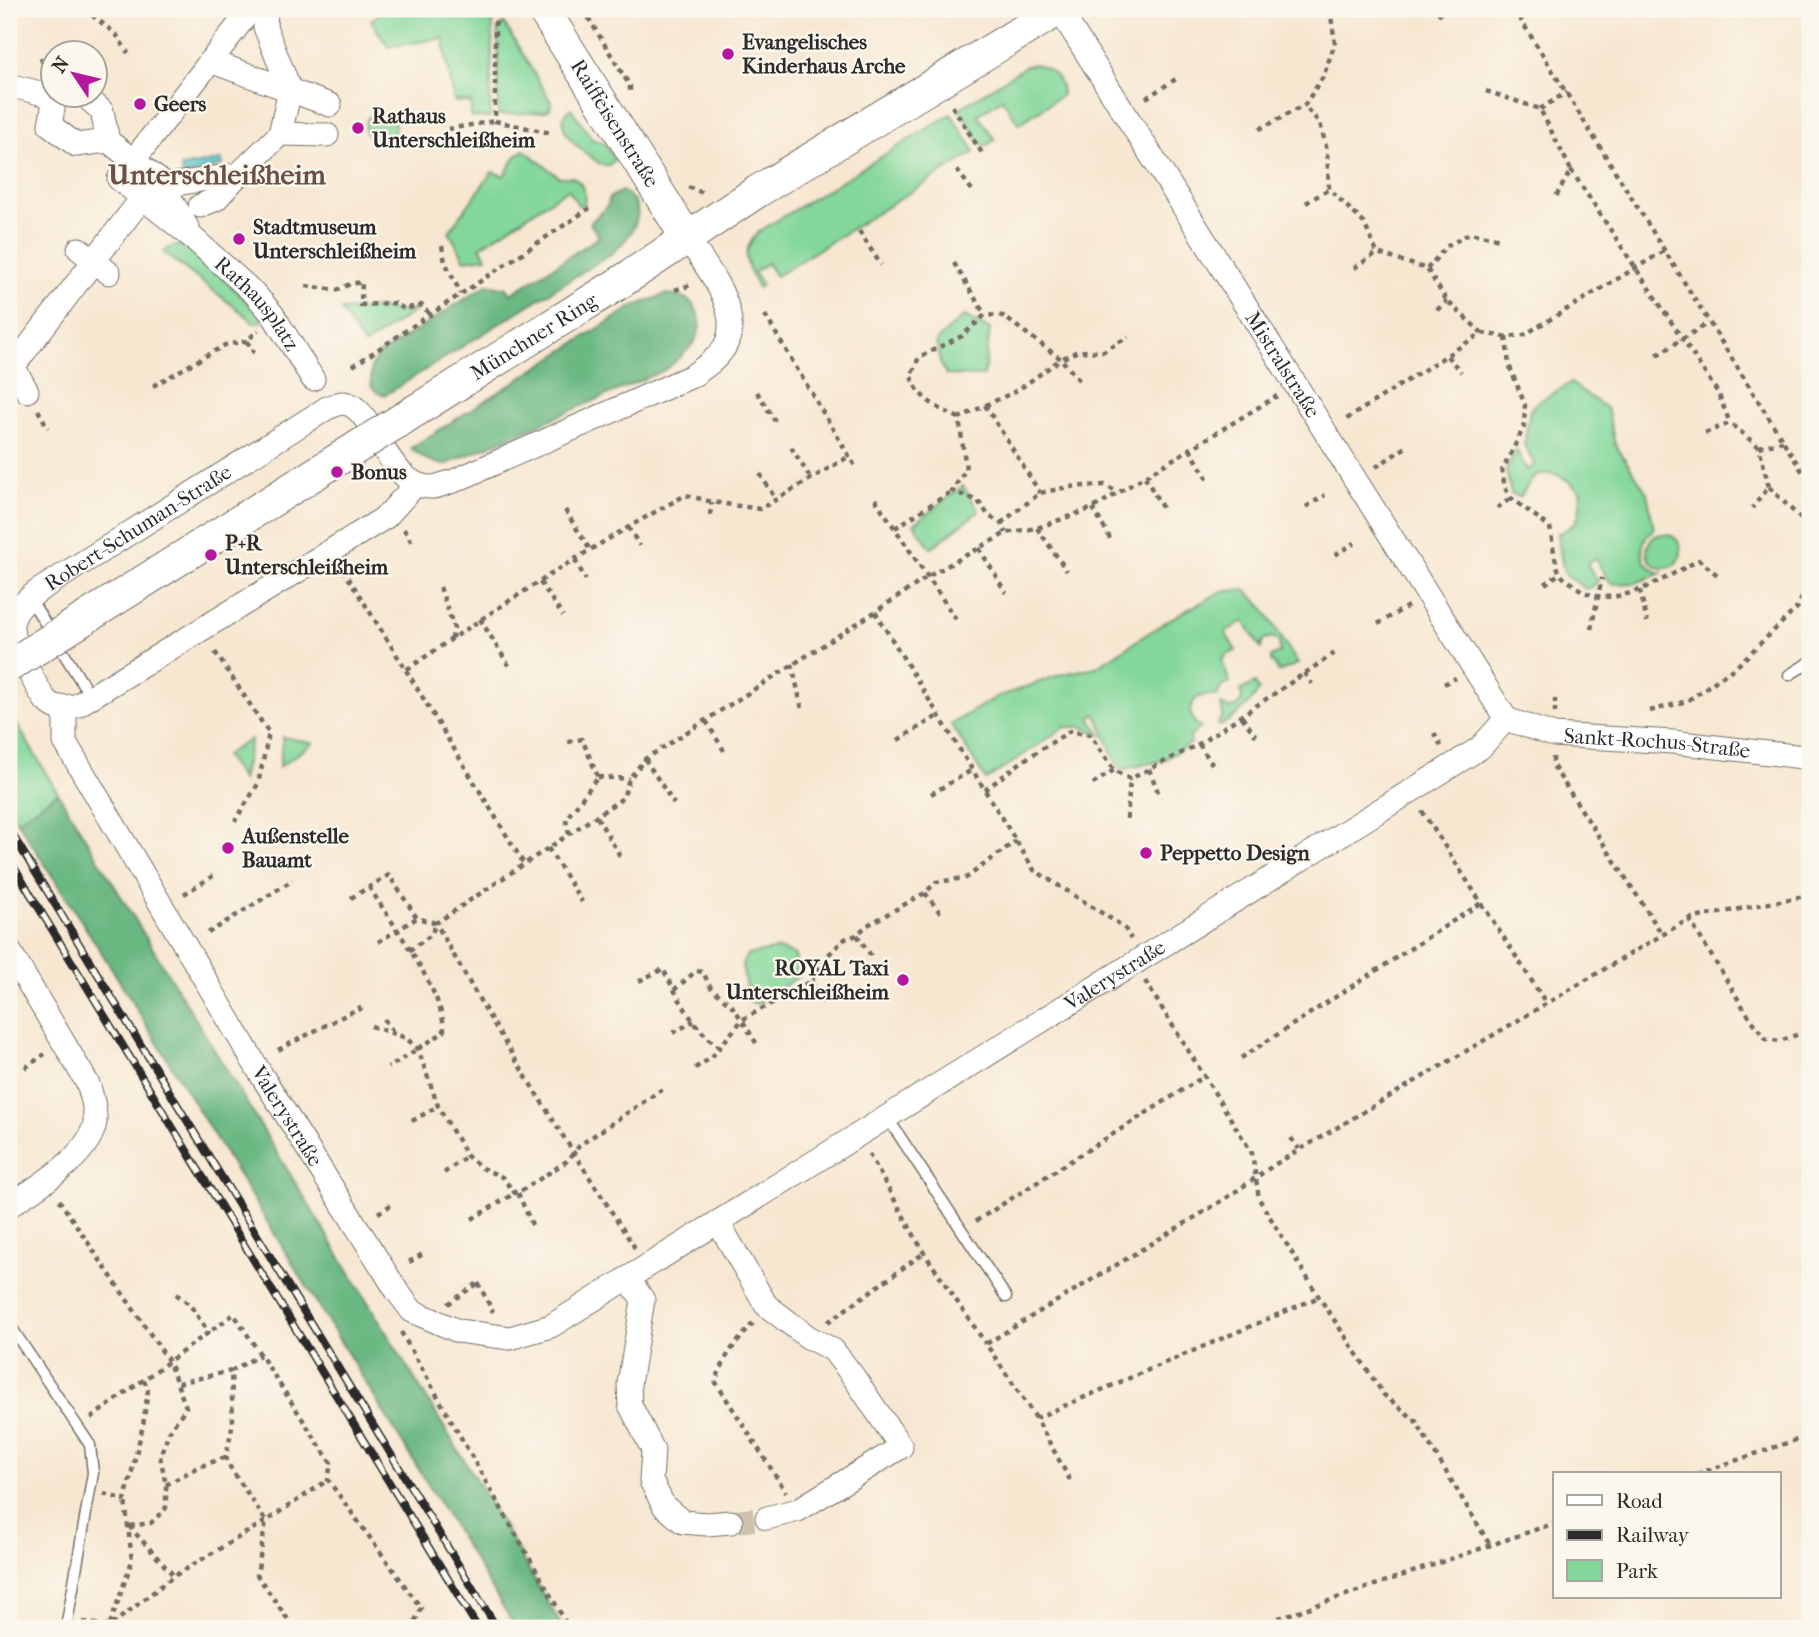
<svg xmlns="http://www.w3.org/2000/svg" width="1819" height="1637" font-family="'IM FELL French Canon',serif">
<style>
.green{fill:#83d79a;stroke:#578162;stroke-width:2}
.forest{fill:#6ab882;stroke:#4a7256;stroke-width:2}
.water{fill:#56c4cc;stroke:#40787c;stroke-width:2}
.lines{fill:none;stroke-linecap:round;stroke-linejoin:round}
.street-tunnel{stroke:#cec1b0;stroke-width:23;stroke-dasharray:23 11;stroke-linecap:butt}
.lane-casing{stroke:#726d65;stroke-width:13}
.street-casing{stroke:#726d65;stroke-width:25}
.secondary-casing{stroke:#726d65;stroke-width:34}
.path{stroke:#726d65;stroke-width:4.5;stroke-dasharray:5 5;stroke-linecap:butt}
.lane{stroke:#fff;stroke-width:10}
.street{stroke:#fff;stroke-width:23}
.secondary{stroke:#fff;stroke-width:32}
.rail-casing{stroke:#2b2b2b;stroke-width:8}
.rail{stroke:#fbf7ec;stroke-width:5;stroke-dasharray:16;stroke-linecap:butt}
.secondary-bridge-casing{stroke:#726d65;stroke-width:34;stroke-linecap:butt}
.secondary-bridge{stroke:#fff;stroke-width:32}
.poi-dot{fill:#b5179e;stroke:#fbf7ec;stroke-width:2.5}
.labels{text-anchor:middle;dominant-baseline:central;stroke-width:5;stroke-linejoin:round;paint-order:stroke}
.poi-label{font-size:21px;font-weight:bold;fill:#2b2b2b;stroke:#fbf7ec;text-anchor:start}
.street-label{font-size:21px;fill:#2b2b2b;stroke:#fbf7ec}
.district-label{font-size:28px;font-weight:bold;fill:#6a5048;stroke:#fbf7ec}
</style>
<rect width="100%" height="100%" fill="#fbf7ec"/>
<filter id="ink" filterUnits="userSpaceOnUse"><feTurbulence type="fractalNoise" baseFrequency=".0143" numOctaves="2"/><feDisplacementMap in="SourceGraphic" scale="14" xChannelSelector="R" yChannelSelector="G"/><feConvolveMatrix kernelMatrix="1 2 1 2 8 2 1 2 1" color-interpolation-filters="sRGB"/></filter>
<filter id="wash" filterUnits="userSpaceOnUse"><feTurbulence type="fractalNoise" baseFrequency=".00686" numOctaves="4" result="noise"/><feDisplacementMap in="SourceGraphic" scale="28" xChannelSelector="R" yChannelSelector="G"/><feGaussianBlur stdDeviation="1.57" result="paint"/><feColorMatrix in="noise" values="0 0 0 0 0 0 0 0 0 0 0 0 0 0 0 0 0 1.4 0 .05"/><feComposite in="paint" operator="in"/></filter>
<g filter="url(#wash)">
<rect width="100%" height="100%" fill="#f7e7d1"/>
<g class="green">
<polygon points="387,9 491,9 493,13 490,118 471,117 471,103 454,101 443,38 388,47 371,20"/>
<polygon points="504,23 551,102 550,109 543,112 498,115 498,28"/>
<path d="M1035 64C1051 68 1062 78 1062 95L1019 124 1002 99 978 115 995 140 985 146 980 143 959 109 1026 66Z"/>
<path d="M571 108 593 140 603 142 615 159 609 165H602C587 154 546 129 571 108Z"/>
<circle cx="380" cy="127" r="15"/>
<path d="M951 114 975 152 776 276 767 263 754 272 762 285 758 288C746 263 739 255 758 232Z"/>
<polygon points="524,150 559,177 573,177 581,184 585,195 584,204 579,206 568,189 480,247 487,257 465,260 449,232 492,172 504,176 516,156"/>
<polygon points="180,245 191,248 264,317 259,323 253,323 249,318 163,252 171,247"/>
<polygon points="383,308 400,312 419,308 364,345 341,310"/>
<polygon points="964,316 990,329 984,376 946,375 940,362 936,341"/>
<path d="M1571 383 1607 409 1615 444 1647 493 1654 529C1636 543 1639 566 1661 573L1636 583 1611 584 1595 558 1587 564 1598 581 1592 587 1585 589 1564 573 1557 534C1580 525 1580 515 1581 492 1569 480 1552 466 1534 478 1529 482 1524 492 1520 497L1511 494 1506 470 1516 450 1527 470 1535 465 1524 445 1530 410 1536 403Z"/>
<polygon points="963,486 979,511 931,548 914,524"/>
<circle cx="1664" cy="551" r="17"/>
<path d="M1244 589 1262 606 1298 664 1278 672 1275 665 1271 662V657L1280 652 1279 642 1273 637 1265 639 1262 643 1261 648 1244 621 1225 632 1236 651 1226 655 1222 661 1230 683 1221 687 1217 696C1203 693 1192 696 1190 712L1195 723 1201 727 1190 737 1191 743 1164 760 1121 770C1110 755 1106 731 1095 714L1090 718 1101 735 1082 727H1065L986 780 951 724 995 698 1059 675 1096 667 1172 618 1221 592Z"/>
<path d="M1255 683 1259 691C1247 707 1237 716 1220 726L1217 725 1223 716 1221 705C1229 710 1237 709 1242 700L1241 690Z"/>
<polygon points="10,713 58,793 17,821 9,808"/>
<polygon points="283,737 313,743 279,767"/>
<polygon points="251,739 242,780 225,755"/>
<polygon points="778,949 795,955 799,976 757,1004 748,1000 742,964 747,955"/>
</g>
<g class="forest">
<path d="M622 191C654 209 629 239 611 254L385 395 378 393 371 386V367L377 356 488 284 507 288 511 294 599 237 590 223 608 205 609 198Z"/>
<path d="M666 294C678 295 689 297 695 308 712 334 682 357 663 371L445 465C431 463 421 458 411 448L632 307Z"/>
<polygon points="58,793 481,1488 563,1628 516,1628 109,964 17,821"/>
</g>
<polygon class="water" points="222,160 223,165 183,177 181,167"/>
</g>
<g filter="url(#ink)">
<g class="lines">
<polyline class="street-tunnel" points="731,1522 767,1518"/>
<g class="lane-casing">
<g id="lane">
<polyline points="29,597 92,699"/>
<polyline points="1789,675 1810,662"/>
<polyline points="887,1117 1006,1297"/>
<polyline points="9,1324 90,1445 93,1473 66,1628"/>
</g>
</g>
<g class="street-casing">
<g id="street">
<path id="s1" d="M251 9 119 179 193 238 255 294 273 315 313 379"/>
<path id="s2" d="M1059 9 1506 719"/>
<polyline points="210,61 330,105"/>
<polyline points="9,85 55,97 64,94"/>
<polyline points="83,94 102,111 108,141 160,181 188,229"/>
<polyline points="55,97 50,125 76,145 108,141"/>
<polyline points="280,134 327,135"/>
<polyline points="200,206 216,199 239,174"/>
<polyline points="79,249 109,273"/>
<polyline points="13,366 27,391"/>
<polyline points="9,372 142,198 164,186 239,174 280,134 290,90 265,27 266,9"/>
<path id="s3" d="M416 484 386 517 76 706 55 707 46 701C38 689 31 676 24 662 6 629 6 615 38 591L327 408C331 407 338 403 342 403 375 403 385 489 433 487 439 486 447 483 454 481L692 376C705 367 721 357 727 342 741 308 705 265 687 238"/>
<path id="s4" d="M65 708V742L262 1076 397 1291 412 1311 458 1331 510 1338 551 1326 628 1278 1480 748 1506 719"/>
<path id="s5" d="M1506 719 1554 735 1673 742 1803 757 1810 753"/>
<path d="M9 950 88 1084C92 1096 96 1109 95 1122 90 1157 36 1187 9 1206"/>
<polyline points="718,1222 766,1305 808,1337 833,1350 853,1376 901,1447 798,1510 767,1518"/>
<polyline points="628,1278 643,1300 629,1384 630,1405 653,1450 651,1481 664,1506 683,1522 707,1524 731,1522"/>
</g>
</g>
<g class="secondary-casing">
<g id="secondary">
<path id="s6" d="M543 9 687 238"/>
<path id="s7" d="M399 421 621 282 758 191 1059 9"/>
</g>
</g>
<g class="path">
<polyline points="84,9 116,34 128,53"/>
<polyline points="583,9 630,86 630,93"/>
<polyline points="1330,9 1335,43 1323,77 1304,106 1320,123 1327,150 1329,189 1364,223 1377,253 1427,269 1447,301 1482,333 1345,420"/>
<polyline points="1514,9 1810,484"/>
<polyline points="502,13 495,24 495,121 551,133"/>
<polyline points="1438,15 1444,9"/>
<polyline points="1089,19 1106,9"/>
<polyline points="41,58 46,73"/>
<polyline points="1486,91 1540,109 1571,170 1554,200"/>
<polyline points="1146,98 1176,79"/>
<polyline points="952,106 982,153"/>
<polyline points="1540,109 1567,92"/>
<polyline points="448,129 495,121"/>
<polyline points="1259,129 1304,106"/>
<polyline points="957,170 972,190"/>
<polyline points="1571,170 1718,393 1730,423"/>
<polyline points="688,187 706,194"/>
<polyline points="1306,203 1329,189"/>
<polyline points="859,231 881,265"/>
<polyline points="442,246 445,262 461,294"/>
<polyline points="954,263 985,315"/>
<polyline points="1354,268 1377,253"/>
<polyline points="1427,269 1446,247 1470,233 1500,239"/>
<polyline points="306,286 337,290 350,284 362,282 361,305 395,303 404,309 422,305 430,315"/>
<polyline points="675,290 694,284"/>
<polyline points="1437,310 1447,301"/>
<polyline points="765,315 855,466"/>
<polyline points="1482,333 1506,337 1524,335 1664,251"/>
<path d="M1506 337 1509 365 1525 405 1524 427 1502 471 1505 488 1511 498 1550 527C1552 538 1555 567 1561 575 1564 579 1570 582 1574 585 1611 616 1663 578 1699 560L1720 577"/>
<polyline points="247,341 254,353"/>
<polyline points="1657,355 1708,323"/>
<polyline points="1447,356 1461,372"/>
<polyline points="353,366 590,208"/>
<polyline points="1079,380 1061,359 1078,351 1102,352 1128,337"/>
<polyline points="153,386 225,345 247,341 258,330"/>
<polyline points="757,392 775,421"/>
<polyline points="985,405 1040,493"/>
<polyline points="38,410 48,428"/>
<path d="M959 418C939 409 918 399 911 376L919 357 962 336 985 315 1003 316 1061 359 1018 390 959 418 966 469 952 491 978 501 989 516 1001 523 1006 533"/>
<polyline points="1705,433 1730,423 1759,447 1769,487 1752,508"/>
<polyline points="791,447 811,479"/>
<polyline points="1759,447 1783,441"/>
<polyline points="1190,449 1208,480"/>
<polyline points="1376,467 1406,447"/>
<polyline points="760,474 776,500"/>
<polyline points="1145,477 1163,509"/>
<polyline points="1769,487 1802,520 1810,544"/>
<polyline points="875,499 958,622"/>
<polyline points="1306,507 1325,495"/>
<polyline points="1093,508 1112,542"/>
<polyline points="1497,508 1511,498"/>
<polyline points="565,510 590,550"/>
<polyline points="710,515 712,502"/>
<polyline points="1001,523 1040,493 1068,487 1105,485 1118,493"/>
<polyline points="628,527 640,546"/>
<polyline points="895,528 952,491"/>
<polyline points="1037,528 1067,571"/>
<polyline points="404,529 414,546"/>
<polyline points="979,548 1006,593"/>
<polyline points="1335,555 1355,543"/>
<polyline points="575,560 586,580"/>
<path d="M343 569 406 670C497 608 589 547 686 495L712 502 760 509 848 457"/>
<polyline points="540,582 563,616"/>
<polyline points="1545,584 1559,574"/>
<polyline points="440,587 454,628 452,638"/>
<polyline points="1640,590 1647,622"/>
<polyline points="875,612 1034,870 1124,927 1131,939"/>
<polyline points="480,619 511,669"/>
<polyline points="1378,624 1408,606"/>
<polyline points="1591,629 1602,578"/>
<polyline points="215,652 269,733 258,784 235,821"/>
<polyline points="792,664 802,709"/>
<polyline points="406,670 524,864"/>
<polyline points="1304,673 1312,684"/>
<polyline points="1444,684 1456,678"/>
<polyline points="1650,711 1687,701 1737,666 1798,607 1810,578"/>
<polyline points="1555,713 1555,699"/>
<polyline points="1242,717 1256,736"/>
<polyline points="706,721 726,754"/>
<polyline points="1434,733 1442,748"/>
<polyline points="898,740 938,716"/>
<polyline points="568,742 582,739 598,777"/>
<polyline points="1199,744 1212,764"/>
<polyline points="1553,757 1553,766 1662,934"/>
<polyline points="645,759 674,804"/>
<polyline points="1149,769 1160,797"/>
<polyline points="598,777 629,779"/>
<polyline points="1093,784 1114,770"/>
<polyline points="985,790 1024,760 1070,731 1090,735 1114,770 1130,779 1199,744 1338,651"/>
<polyline points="931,794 972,770"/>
<polyline points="1422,811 1546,1003"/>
<polyline points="597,817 620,856"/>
<polyline points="1127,819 1130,779"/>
<polyline points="569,834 566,819 598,777"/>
<polyline points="548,848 582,902"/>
<path d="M369 887C391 922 445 993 444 1032L388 1068"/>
<polyline points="925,893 941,914"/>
<polyline points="184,894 213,876"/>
<polyline points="351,898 389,875 417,918 436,923 431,935 409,951"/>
<polyline points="1689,919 1746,1012 1766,1039 1780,1041 1810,1030"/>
<polyline points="208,933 293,880"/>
<polyline points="857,935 872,957"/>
<polyline points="378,942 417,918"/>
<path d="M639 981 663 969C677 995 693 1029 718 1046"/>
<polyline points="811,981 824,1004"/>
<polyline points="1145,981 1252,1153 1259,1199 1319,1297 1384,1395 1415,1420 1490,1545"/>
<polyline points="674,990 696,971 703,972 711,988 732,1006 742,1020 811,981 827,956 845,939 857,935 866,926 925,893 936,882 966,878 1016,841"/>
<polyline points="384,1019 394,1033"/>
<polyline points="371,1026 406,1038 418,1049 438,1106 467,1156 482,1168 502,1177 515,1193 518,1193 567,1161 580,1145 664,1088"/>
<polyline points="673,1033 694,1021"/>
<polyline points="278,1050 359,1008 362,1012"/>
<polyline points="1241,1058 1481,903"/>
<polyline points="25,1068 45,1054"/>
<polyline points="695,1068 711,1058 742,1020 758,1046"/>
<polyline points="412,1121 438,1106"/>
<polyline points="1291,1138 1299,1149"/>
<polyline points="869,1154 924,1253 986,1344"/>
<polyline points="444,1173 467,1156"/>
<polyline points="518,1193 533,1227"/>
<polyline points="59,1200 168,1360 186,1407 169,1432 160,1456 166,1485 166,1508 151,1523 129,1526"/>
<polyline points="378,1213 391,1205"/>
<polyline points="472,1219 515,1193"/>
<polyline points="976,1221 1203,1077"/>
<path d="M635 1248C566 1141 497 1035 436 923L623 798 629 779 645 759 875 612 929 576 1006 533 1037 528 1093 508 1277 396"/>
<polyline points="409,1262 423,1254"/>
<polyline points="478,1283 493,1312"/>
<polyline points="176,1294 190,1305 209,1333"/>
<polyline points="448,1304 478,1283"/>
<polyline points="828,1322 924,1253"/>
<polyline points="753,1323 729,1352 715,1381 786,1492"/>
<polyline points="401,1332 569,1628"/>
<polyline points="231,1371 260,1355"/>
<polyline points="178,1383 231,1371 233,1422 226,1457 230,1467 266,1521 257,1575 294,1628"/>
<polyline points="91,1418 234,1314 331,1463 328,1480 421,1608 412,1628"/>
<polyline points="1036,1418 986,1344 1225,1199 1274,1165 1689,919 1810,895"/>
<polyline points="9,1473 11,1472"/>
<polyline points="1697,1474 1810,1435"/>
<polyline points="1070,1480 1036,1418 1319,1297"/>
<polyline points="166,1485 196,1468 226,1457"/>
<polyline points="104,1494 125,1500 143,1425 148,1390 144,1380"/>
<polyline points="129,1526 174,1576"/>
<polyline points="83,1622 110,1626 174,1576 266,1521 328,1480"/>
<polyline points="110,1624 132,1561 125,1500"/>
<polyline points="1250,1628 1555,1523"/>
</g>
<use href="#lane" class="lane"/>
<use href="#street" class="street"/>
<use href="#secondary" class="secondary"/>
<g class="rail-casing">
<g id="rail">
<polyline points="9,829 497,1628"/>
<polyline points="9,859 478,1628"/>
</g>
</g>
<use href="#rail" class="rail"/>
<g class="secondary-bridge-casing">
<polyline id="secondary-bridge" points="9,666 399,421"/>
</g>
<use href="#secondary-bridge" class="secondary-bridge"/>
</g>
</g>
<g class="poi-dot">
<circle cx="728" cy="54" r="7"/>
<circle cx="140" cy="104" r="7"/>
<circle cx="358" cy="128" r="7"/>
<circle cx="239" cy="239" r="7"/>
<circle cx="337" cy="472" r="7"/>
<circle cx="211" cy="555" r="7"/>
<circle cx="228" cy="848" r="7"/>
<circle cx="1146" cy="853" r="7"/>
<circle cx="903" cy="980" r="7"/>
</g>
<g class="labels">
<g class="poi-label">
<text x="742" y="42">Evangelisches<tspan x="742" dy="24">Kinderhaus Arche</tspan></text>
<text x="154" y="104">Geers</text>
<text x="372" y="116">Rathaus<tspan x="372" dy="24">Unterschleißheim</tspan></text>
<text x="253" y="227">Stadtmuseum<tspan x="253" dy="24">Unterschleißheim</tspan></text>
<text x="351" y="472">Bonus</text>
<text x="225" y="543">P+R<tspan x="225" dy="24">Unterschleißheim</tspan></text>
<text x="242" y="836">Außenstelle<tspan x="242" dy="24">Bauamt</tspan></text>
<text x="1160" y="853">Peppetto Design</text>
<text x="889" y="968" text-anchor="end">ROYAL Taxi<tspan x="889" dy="24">Unterschleißheim</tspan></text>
</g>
<g class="street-label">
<text stroke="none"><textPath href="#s6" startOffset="135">Raiffeisenstraße</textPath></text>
<text stroke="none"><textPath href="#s1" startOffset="402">Rathausplatz</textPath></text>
<text stroke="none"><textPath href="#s7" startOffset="159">Münchner Ring</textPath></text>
<text stroke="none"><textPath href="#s2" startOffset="420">Mistralstraße</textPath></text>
<text stroke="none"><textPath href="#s3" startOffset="686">Robert-Schuman-Straße</textPath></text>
<text stroke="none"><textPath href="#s5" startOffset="154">Sankt-Rochus-Straße</textPath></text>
<text stroke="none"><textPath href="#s4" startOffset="1510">Valerystraße</textPath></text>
<text stroke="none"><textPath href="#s4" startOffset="469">Valerystraße</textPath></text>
</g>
<g class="district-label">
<text x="217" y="174">Unterschleißheim</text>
</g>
</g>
<rect width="1819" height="1637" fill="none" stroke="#fbf7ec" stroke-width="35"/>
<rect x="1553" y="1472" width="228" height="126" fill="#fbf7ec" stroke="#a8a59f" stroke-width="2"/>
<rect x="1567" y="1495" width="35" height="10" fill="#ffffff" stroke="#a8a59f" stroke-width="2"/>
<text x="1616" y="1508" font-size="21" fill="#2b2b2b">Road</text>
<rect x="1567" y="1530" width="35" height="10" fill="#2b2b2b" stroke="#a8a59f" stroke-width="2"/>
<text x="1616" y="1542" font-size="21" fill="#2b2b2b">Railway</text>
<rect x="1567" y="1560" width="35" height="21" fill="#83d79a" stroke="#a8a59f" stroke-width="2"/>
<text x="1616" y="1578" font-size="21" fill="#2b2b2b">Park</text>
<g transform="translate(74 74) rotate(305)"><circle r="33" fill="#fbf7ec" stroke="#a8a59f" stroke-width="2"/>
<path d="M0-5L12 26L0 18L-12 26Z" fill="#b5179e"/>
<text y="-10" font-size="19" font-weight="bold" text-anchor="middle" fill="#2b2b2b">N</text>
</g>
</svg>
